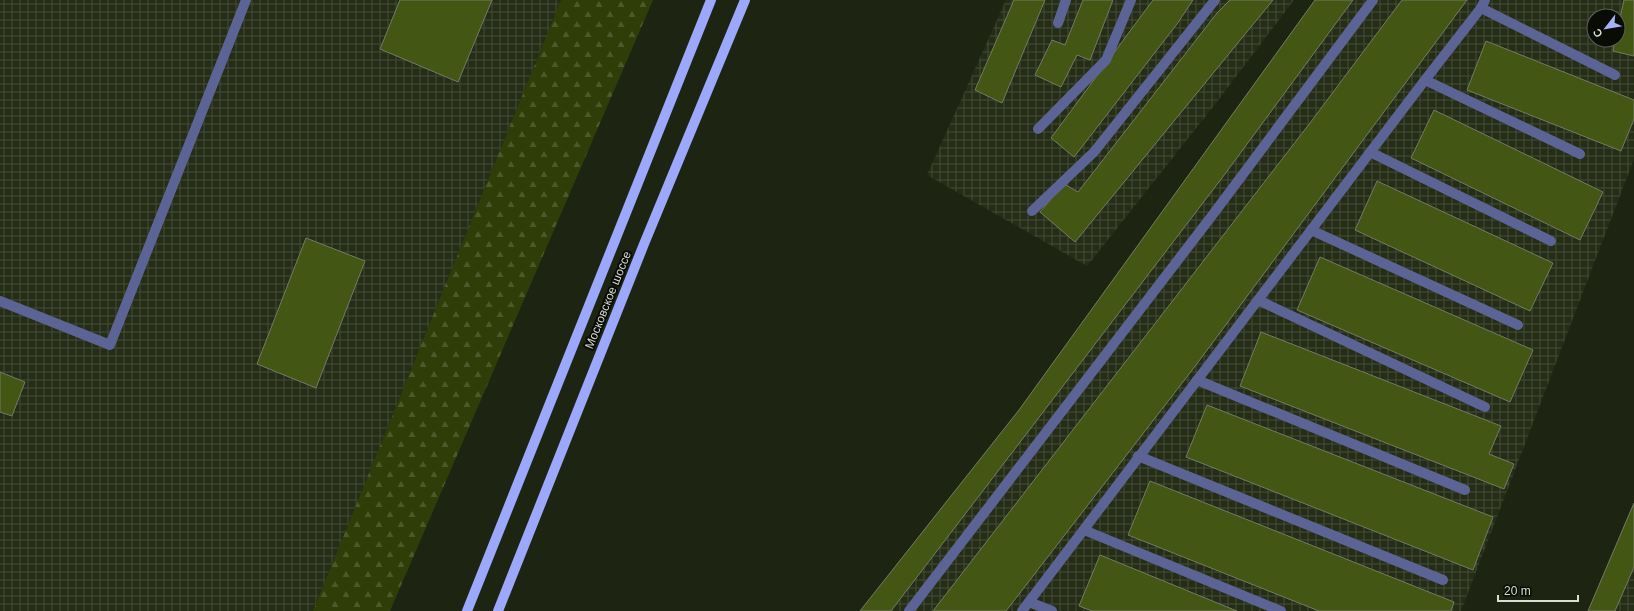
<svg xmlns="http://www.w3.org/2000/svg" width="1634" height="611" font-family="Arial,sans-serif">
<style>
.industrial{fill:url(#industrial-grid);fill-rule:evenodd}
.forest{fill:url(#forest-firs)}
.building{fill:#435613;stroke:#737b66}
.lines{fill:none;stroke-linecap:round;stroke-linejoin:round}
.minor{stroke:#5b6495;stroke-width:10}
.major{stroke:#9ba8fb;stroke-width:10}
.labels{text-anchor:middle;dominant-baseline:central;stroke-width:4;stroke-linejoin:round;paint-order:stroke}
.street-label{font-size:12px;fill:#daded3;stroke:#090c05}
</style>
<defs>
<pattern id="industrial-grid" width="8" height="8" patternUnits="userSpaceOnUse"><rect width="8" height="8" fill="#252d16"/><path d="M0 4h8M4 0v8" fill="none" stroke="#444b37"/></pattern>
<pattern id="forest-firs" width="22" height="20" patternUnits="userSpaceOnUse"><rect width="22" height="20" fill="#2f3d08"/><path d="M5 1l3.5 6h-7zM16 11l3.5 6h-7z" fill="#4d592b"/></pattern>
</defs>
<rect width="100%" height="100%" fill="#1e2412"/>
<g class="industrial">
<polygon points="0,0 561,0 313,611 0,611"/>
<polygon points="1006,0 1294,0 1213,107 1087,266 927,175"/>
<path d="M1315 0H1634V159L1461 611H860L1019 410ZM1594 16H1618V40H1594Z"/>
<polygon points="1634,503 1634,611 1588,611"/>
</g>
<polygon class="forest" points="561,0 653,0 390,611 313,611"/>
<g class="building">
<polygon points="400,0 492,0 458,82 380,49"/>
<polygon points="1014,0 1045,0 1002,103 975,90"/>
<polygon points="1083,0 1113,0 1090,60 1077,55 1061,87 1035,75 1052,40 1065,45"/>
<polygon points="1153,0 1193,0 1177,24 1074,157 1051,138"/>
<polygon points="1230,0 1273,0 1075,242 1040,212 1064,184 1078,192 1217,13"/>
<polygon points="1315,0 1353,0 1225,174 891,611 860,611 1019,410"/>
<polygon points="1402,0 1467,0 1196,365 1006,611 933,611 1310,123"/>
<polygon points="1624,0 1634,0 1634,56 1613,51 1615,40 1618,40 1618,27"/>
<polygon points="1486,41 1634,100 1634,119 1621,151 1467,90"/>
<polygon points="1434,110 1603,192 1580,240 1411,158"/>
<polygon points="1377,181 1553,263 1530,311 1355,230"/>
<polygon points="306,238 365,261 316,388 257,364"/>
<polygon points="1320,257 1533,350 1510,402 1297,310"/>
<polygon points="1261,332 1501,426 1489,454 1514,464 1504,489 1240,386"/>
<polygon points="0,372 25,382 12,416 0,412"/>
<polygon points="1207,405 1493,517 1473,570 1186,457"/>
<polygon points="1150,481 1454,602 1451,611 1319,611 1128,535"/>
<polygon points="1634,503 1634,567 1615,611 1588,611"/>
<polygon points="1100,555 1237,611 1092,611 1079,606"/>
</g>
<g class="lines">
<g class="minor">
<polyline points="1481,8 1615,75"/>
<polyline points="1058,23 1066,0"/>
<polyline points="1425,80 1580,154"/>
<polyline points="1038,129 1106,60 1131,0"/>
<polyline points="1370,152 1551,241"/>
<polyline points="1032,211 1094,152 1215,0"/>
<polyline points="1311,230 1518,325"/>
<polyline points="1258,300 1485,407"/>
<polyline points="0,301 110,345 246,0"/>
<polyline points="1197,380 1465,490"/>
<polyline points="1138,456 1443,580"/>
<polyline points="1084,530 1281,611"/>
<polyline points="1029,602 1052,611"/>
<polyline points="909,611 1214,213 1373,0"/>
<polyline points="1022,611 1425,80 1481,8 1485,0"/>
</g>
<g class="major">
<polyline points="467,611 711,0"/>
<polyline points="498,611 644,244 745,0"/>
</g>
</g>
<g class="labels">
<g class="street-label">
<text transform="translate(608 300) rotate(-68)">Московское шоссе</text>
</g>
</g>
<g transform="translate(1606 28) rotate(239)"><circle r="19" fill="#090c05" stroke="#5d6057"/>
<path d="M0-3L7 15L0 10L-7 15Z" fill="#a4b2fc"/>
<text y="-6" font-size="11" font-weight="bold" text-anchor="middle" fill="#daded3">С</text>
</g>
<path d="M1498 595v6h80v-6" fill="none" stroke="#daded3" stroke-width="2"/>
<text x="1504" y="595" font-size="12" fill="#daded3" stroke="#090c05" stroke-width="3" paint-order="stroke">20 m</text>
</svg>
